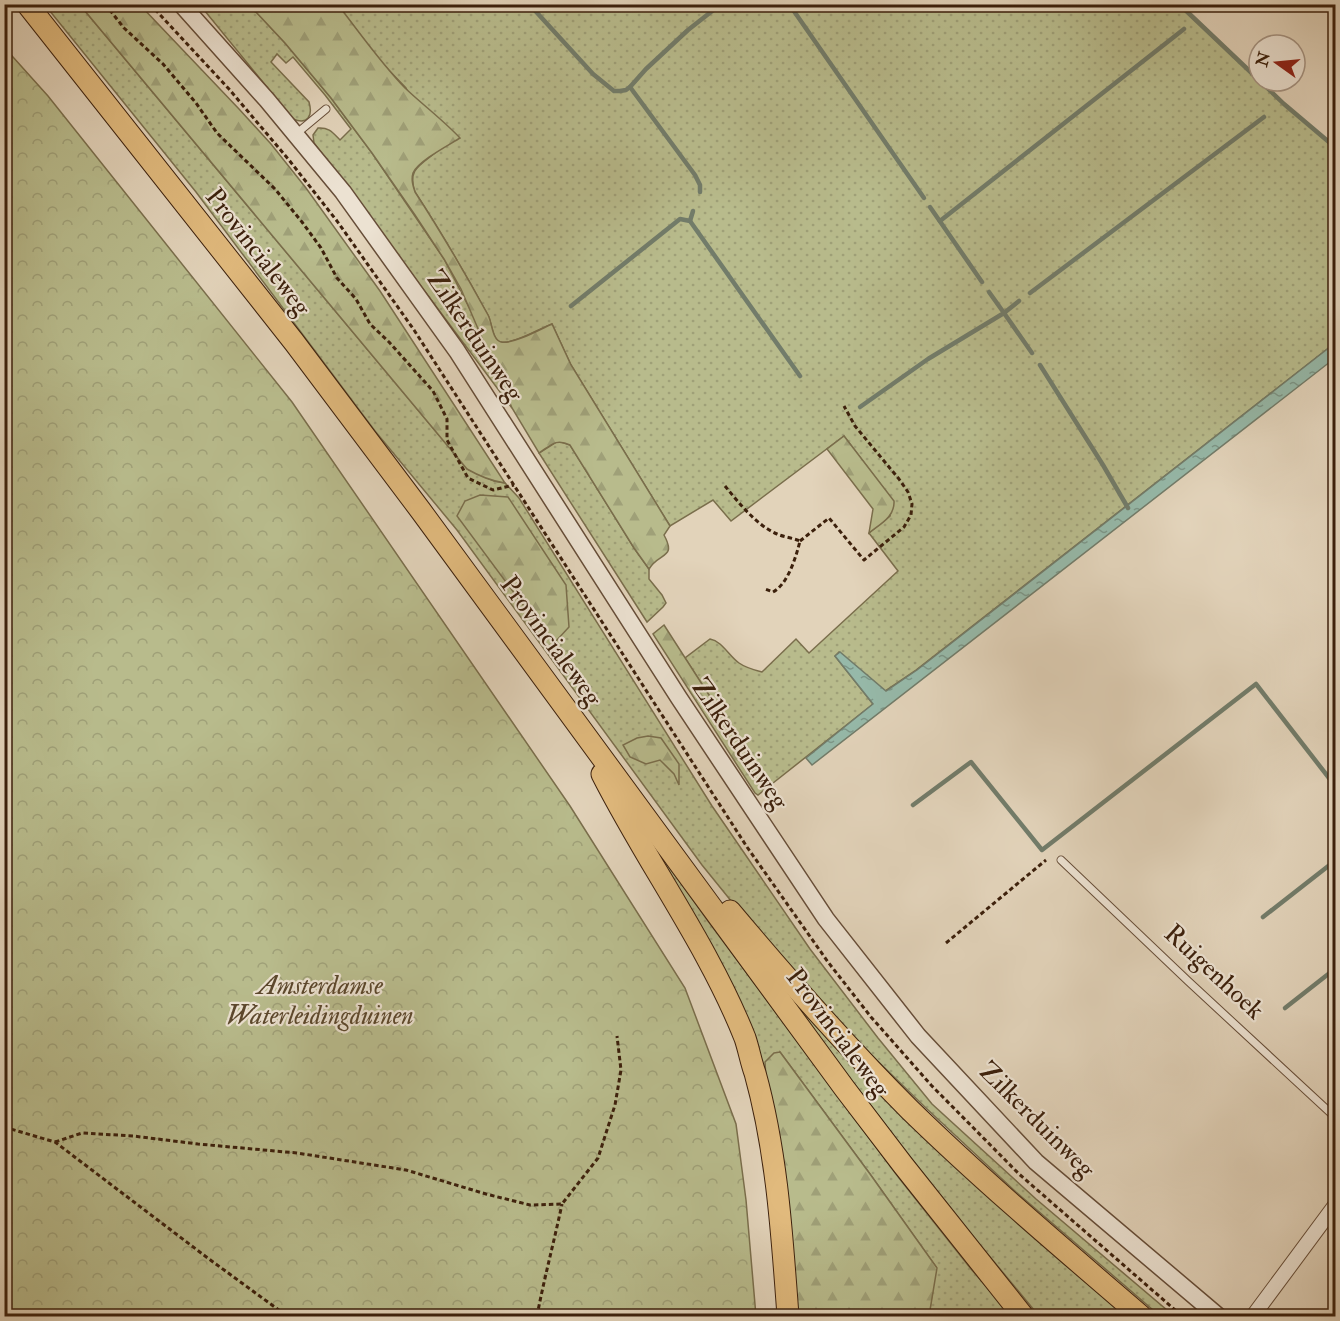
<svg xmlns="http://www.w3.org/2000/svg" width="1340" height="1321" font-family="'IM FELL Double Pica',serif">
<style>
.grass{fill:url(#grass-dots);stroke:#7a6e4c;stroke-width:1.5}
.forest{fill:url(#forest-firs);stroke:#7a6e4c;stroke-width:1.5}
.park{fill:url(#park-crowns);stroke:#7a6e4c;stroke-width:1.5}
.water{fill:url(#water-ripples);stroke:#727c6a;stroke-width:1.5}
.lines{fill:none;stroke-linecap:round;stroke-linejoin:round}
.stream{stroke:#727c6a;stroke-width:4.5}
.service-casing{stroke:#664d38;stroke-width:9}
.minor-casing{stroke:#664d38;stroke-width:16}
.tertiary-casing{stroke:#664d38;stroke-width:19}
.primary-casing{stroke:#3c200c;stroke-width:23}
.path{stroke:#3c200c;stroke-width:3;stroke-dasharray:4.5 3;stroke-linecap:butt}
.service{stroke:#ece2d2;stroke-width:7}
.minor{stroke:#ece2d2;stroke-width:14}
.tertiary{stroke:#ece2d2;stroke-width:16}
.primary{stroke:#e1ba7d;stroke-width:21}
.labels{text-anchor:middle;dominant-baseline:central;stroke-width:4.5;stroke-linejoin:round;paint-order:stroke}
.street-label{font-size:26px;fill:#3c200c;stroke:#ece2d2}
.park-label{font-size:26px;font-style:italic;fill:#5b472c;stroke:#ece2d2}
</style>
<defs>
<pattern id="grass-dots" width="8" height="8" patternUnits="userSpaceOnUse" patternTransform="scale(1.5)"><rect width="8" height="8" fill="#b8bb8c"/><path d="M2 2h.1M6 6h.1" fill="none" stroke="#9fa078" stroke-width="1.8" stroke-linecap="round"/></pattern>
<pattern id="forest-firs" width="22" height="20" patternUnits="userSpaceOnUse" patternTransform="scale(1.5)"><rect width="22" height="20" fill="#b8bb8c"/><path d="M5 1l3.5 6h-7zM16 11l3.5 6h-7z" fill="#9fa078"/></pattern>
<pattern id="park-crowns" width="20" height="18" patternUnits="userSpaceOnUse" patternTransform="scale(1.5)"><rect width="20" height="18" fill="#b8bb8c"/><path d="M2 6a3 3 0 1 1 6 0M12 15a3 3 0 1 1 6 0" fill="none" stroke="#9fa078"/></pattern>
<pattern id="water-ripples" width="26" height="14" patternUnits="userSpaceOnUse" patternTransform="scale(1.5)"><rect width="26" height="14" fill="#96b9a9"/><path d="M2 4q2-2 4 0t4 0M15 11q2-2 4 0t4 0" fill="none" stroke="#7c9688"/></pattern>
</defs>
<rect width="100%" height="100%" fill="#e2d3ba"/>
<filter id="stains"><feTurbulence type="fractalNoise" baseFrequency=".00333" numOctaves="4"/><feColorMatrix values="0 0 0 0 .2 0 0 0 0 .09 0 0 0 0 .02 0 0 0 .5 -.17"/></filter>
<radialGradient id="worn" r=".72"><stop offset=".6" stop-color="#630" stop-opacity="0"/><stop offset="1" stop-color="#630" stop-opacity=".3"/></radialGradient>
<g class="grass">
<polygon points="45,5 80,5 467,469 494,481 505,483 519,498 712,806 810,949 878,1038 932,1104 1036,1199 1174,1316 1160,1316 1016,1192 927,1109 855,1039 753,928 702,865 457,530 375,431 196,192"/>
<path d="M200 5H246L257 13 285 43 331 98 372 153 444 259 473 315 512 408 314 143 313 135 318 128C329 127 333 133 340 140L351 129 325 95 293 57 286 63 277 54 271 62 309 102C313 116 308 125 293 119Z"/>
<path d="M338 5H1179C1230 54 1281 103 1335 148V343L916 670 885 691 839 652 835 656 873 704 768 787 685 658 710 639C722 641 729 656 739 663 746 668 754 670 762 672L796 639 809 653 898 571 869 533 890 516 893 501 844 436 731 521 713 500 670 526 571 365 552 324C540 328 513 345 501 342 492 340 492 322 488 315 465 273 441 232 415 192 407 170 420 165 435 153L406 88 378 59Z"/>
<polygon points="558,441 570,445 634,548 649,569 649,579 662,595 666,603 663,607 647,622 539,453"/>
<polygon points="636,820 708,921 899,1178 971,1269 1012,1316 929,1316 936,1267 870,1174 780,1052 768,1112 761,1084"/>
<polygon points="774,972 1134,1316 1039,1316 976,1240 899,1143 801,1014"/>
</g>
<g class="forest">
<path d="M80 5H140L239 109 271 144 306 188 380 291 505 483C491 481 479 476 467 469Z"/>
<path d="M246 5H338C360 33 380 62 405 88 423 105 443 120 460 138 449 145 418 161 413 173 411 180 413 186 415 192 441 232 465 273 488 315 492 322 492 340 501 342 512 345 541 329 552 324L571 365 670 526 664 535C677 559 659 552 649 569L634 548 570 445C556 438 551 445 539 453L512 408 461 289 444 259 415 215 372 153 331 98 285 43 257 13Z"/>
<path d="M844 436 894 501C895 517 880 524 869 533L873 509 827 449Z"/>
<polygon points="480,495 508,497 566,585 569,627 556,641 544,631 520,601 457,516 465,501"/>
<polygon points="664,625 768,787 758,795 755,793 653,634"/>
<polygon points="648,736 661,738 679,764 679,785 674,774 660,760 646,764 630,757 623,745 637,738"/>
<polygon points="780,1052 870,1174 937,1268 929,1316 792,1316 768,1112 765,1062 774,1053"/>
</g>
<polygon class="park" points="4,47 48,96 292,402 570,806 685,988 736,1124 746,1200 756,1316 5,1316"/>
<polygon class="water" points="1335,343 1335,358 812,765 806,758 873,704 835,656 840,652 886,691 917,670"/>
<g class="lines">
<g class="stream">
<polyline points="529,4 593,74 614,91 620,91 626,90 630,87 646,69 688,30 721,4"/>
<polyline points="789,4 924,198"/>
<polyline points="1179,4 1259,80"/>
<polyline points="1260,81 1284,104 1336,148"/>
<polyline points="630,87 695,175 700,185 700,192"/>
<polyline points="930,207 982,282"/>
<polyline points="690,221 693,211"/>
<polyline points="940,221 1184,29"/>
<polyline points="1030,293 1264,117"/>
<polyline points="1019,301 1004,313 1032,353"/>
<polyline points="571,306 680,219 690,221 800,376"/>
<polyline points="1040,365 1103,465 1128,508"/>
<polyline points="860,407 928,359 1004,313 989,292"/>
<polyline points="913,805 971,762 1042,850 1256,684 1336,787"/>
<polyline points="1263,917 1336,860"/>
<polyline points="1285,1008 1336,968"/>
</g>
<g class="service-casing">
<g id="service">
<polyline points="296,134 326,109"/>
<polyline points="1061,860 1188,981 1336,1118"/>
</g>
</g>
<g class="minor-casing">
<polyline id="minor" points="1253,1316 1336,1204"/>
</g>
<g class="tertiary-casing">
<polyline id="tertiary" points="181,4 267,100 343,192 457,351 679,698 826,919 918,1036 1036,1162 1218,1316"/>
</g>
<g class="primary-casing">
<g id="primary">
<polyline points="27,4 294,342 421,511 845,1089 903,1165 1023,1316"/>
<path d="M602 774C647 863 708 945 745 1038 749 1050 751 1062 755 1073 777 1152 782 1235 788 1316"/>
<path d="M730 911C788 980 847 1047 910 1110 984 1182 1063 1249 1141 1316"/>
</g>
</g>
<g class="path">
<polyline points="105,4 124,28 163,64 196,103 217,133 275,189 302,222 321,248 337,278 356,299 370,324 389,342 433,391 447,419 447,440 468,478 493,490 514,485"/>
<polyline points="150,4 229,89 289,160 337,221 414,330 747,847 828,962 871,1017 931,1085 1019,1174 1182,1316"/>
<path d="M725 486C739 503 756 525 777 534 784 537 793 538 800 541 796 557 788 584 773 592L765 589"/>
<polyline points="800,541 829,518 864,560 904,527 911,515 912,504 908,492 899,479 855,426 844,406"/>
<polyline points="946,943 1046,860"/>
<polyline points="4,1127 55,1142 209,1259 287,1316"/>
<polyline points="55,1142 82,1133 133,1136 198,1144 297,1153 406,1170 486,1194 530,1205 562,1204 598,1158 615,1105 621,1070 617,1036"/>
<path d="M537 1316C544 1279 554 1242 562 1204"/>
</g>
<use href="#service" class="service"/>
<use href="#minor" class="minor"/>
<use href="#tertiary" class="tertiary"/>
<use href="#primary" class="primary"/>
</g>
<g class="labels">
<g class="street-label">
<text transform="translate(258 252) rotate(52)">Provincialeweg</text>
<text transform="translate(475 336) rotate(56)">Zilkerduinweg</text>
<text transform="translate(551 641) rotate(54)">Provincialeweg</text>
<text transform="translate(740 744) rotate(56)">Zilkerduinweg</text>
<text transform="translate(1214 972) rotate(43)">Ruigenhoek</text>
<text transform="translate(838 1033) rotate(53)">Provincialeweg</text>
<text transform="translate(1037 1120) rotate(45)">Zilkerduinweg</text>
</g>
<g class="park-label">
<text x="320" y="986">Amsterdamse<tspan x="320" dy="30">Waterleidingduinen</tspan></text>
</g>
</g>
<rect width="1340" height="1321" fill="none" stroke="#e2d3ba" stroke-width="24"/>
<rect x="6" y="6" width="1328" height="1309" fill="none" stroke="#3c200c" stroke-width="3"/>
<rect x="12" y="12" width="1316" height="1297" fill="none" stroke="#3c200c" stroke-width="1.5"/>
<g transform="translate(1277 63) rotate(285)"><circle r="28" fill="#ece2d2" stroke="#a69483" stroke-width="1.5"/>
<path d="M0-4.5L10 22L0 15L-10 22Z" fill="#8f2418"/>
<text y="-9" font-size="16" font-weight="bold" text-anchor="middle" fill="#3c200c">N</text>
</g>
<rect width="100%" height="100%" filter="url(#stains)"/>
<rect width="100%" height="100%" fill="url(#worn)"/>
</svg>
